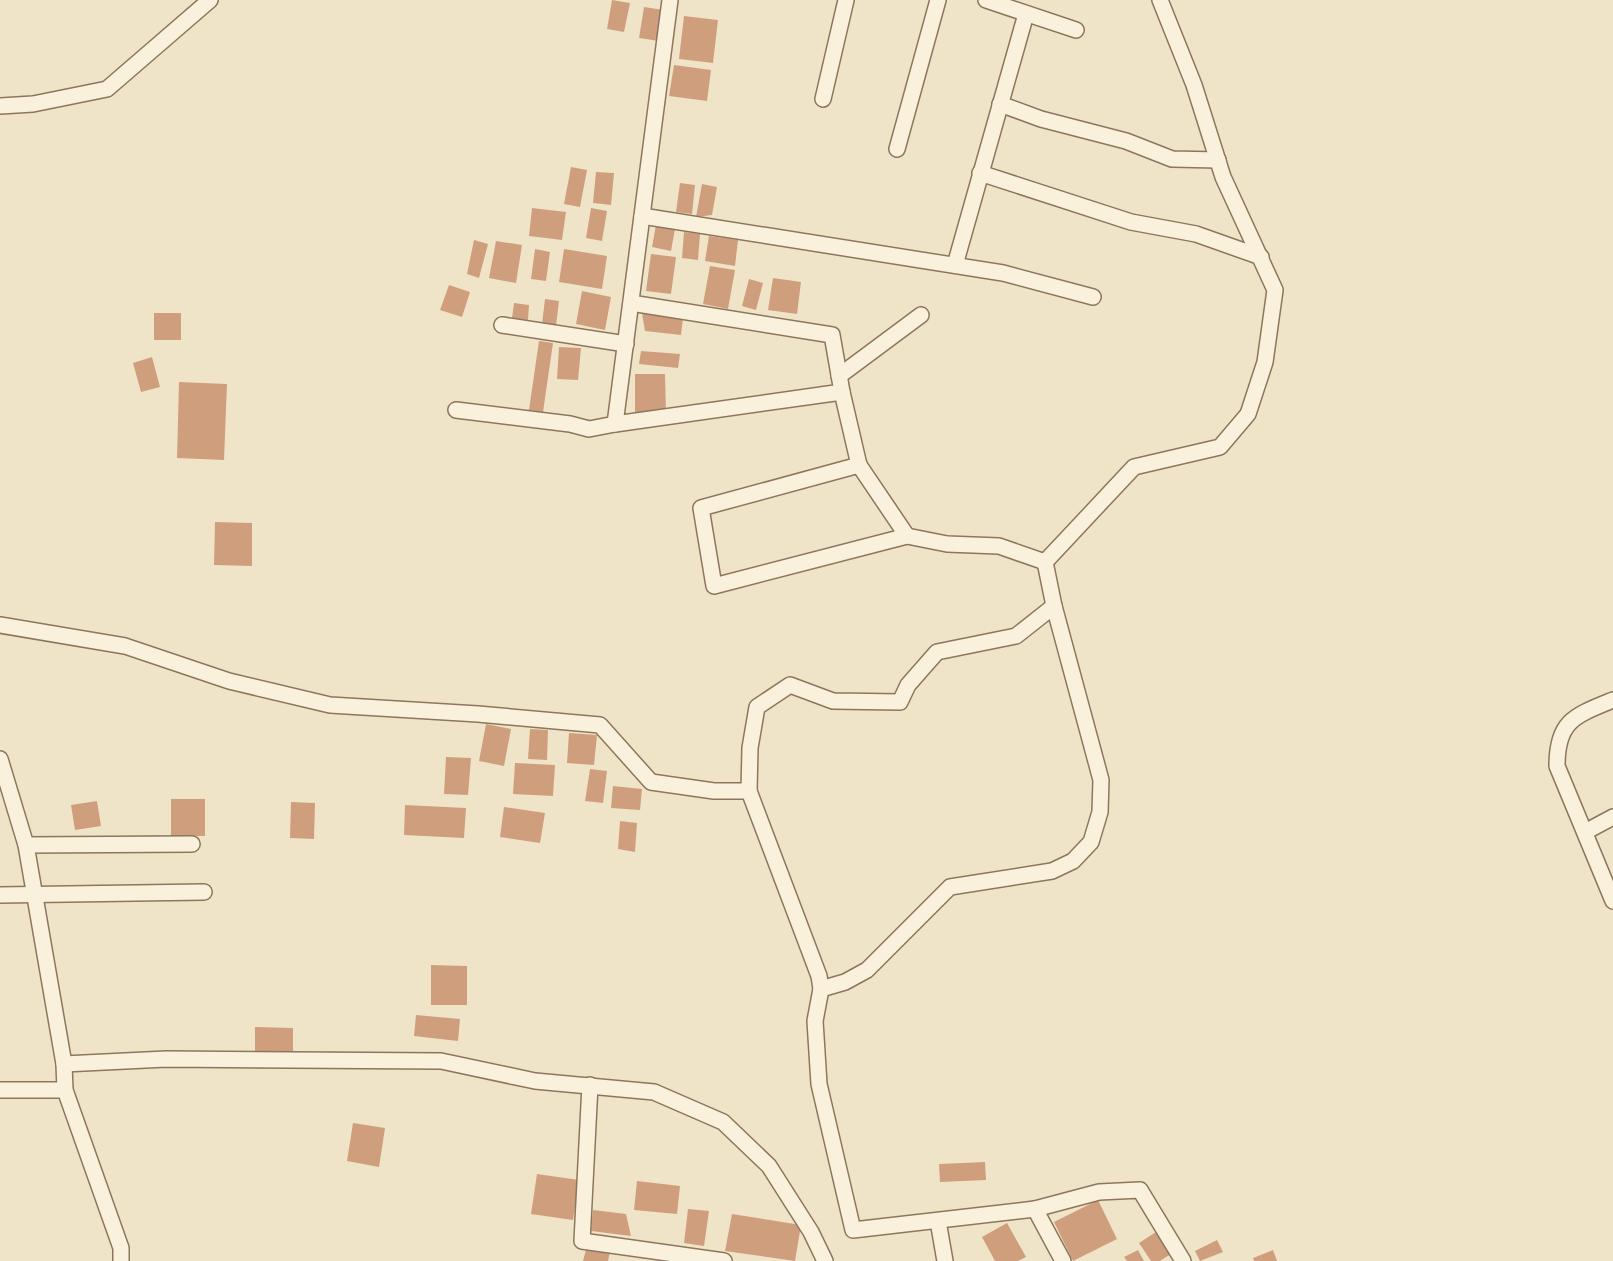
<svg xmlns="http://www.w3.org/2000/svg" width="1613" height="1261" font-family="Georgia,serif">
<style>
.building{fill:#cf9f7d}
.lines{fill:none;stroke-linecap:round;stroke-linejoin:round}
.minor-casing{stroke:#8d765c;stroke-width:18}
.minor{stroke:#faf1dc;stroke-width:15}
</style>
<rect width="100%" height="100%" fill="#f0e4c8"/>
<g class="building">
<polygon points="612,0 630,3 624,32 607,29"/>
<polygon points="644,7 664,10 659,41 639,38"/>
<polygon points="684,16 718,20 713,63 679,59"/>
<polygon points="674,65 711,70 707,101 669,96"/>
<polygon points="571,167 587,170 580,207 564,204"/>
<polygon points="596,172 614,173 611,205 593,203"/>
<polygon points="680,183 695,185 692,214 676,212"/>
<polygon points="702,184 717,187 712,215 696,217"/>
<polygon points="532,208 566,212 562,240 529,236"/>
<polygon points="591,208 607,211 602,241 586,238"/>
<polygon points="656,225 675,229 671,251 652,247"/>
<polygon points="684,232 700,234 698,260 682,258"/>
<polygon points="709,236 738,240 735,266 705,261"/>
<polygon points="474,240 488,244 479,278 467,274"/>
<polygon points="496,241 522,245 516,283 489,278"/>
<polygon points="535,249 550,252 546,281 531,279"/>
<polygon points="564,249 607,256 602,289 559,282"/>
<polygon points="651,254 676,257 671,294 646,291"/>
<polygon points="710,266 735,270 728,309 703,304"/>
<polygon points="773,278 801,282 797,314 768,310"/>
<polygon points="749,279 763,283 756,310 742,306"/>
<polygon points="449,285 470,292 462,317 440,310"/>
<polygon points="582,291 611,297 605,330 576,324"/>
<polygon points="545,299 559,301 556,326 542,324"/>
<polygon points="514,303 529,305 528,320 512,318"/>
<rect x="154" y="313" width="27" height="27"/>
<polygon points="642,313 683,318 681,335 645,331"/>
<polygon points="539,341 553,343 543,412 529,410"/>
<polygon points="559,347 581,348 578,380 557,379"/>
<polygon points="641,351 680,354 678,368 639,364"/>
<polygon points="152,357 160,387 141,392 133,363"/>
<polygon points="635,374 665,374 666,414 635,415"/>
<polygon points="179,382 227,384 224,460 177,458"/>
<polygon points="215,522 252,523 252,566 214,565"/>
<polygon points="486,724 511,729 504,766 479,761"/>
<polygon points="530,729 548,730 547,760 528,759"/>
<polygon points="569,733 597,735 594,765 567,763"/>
<polygon points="446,757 471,758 468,795 444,794"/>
<polygon points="515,763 555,765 553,796 513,794"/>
<polygon points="590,769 607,771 603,803 585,801"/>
<polygon points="613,786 642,789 640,810 611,808"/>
<rect x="171" y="799" width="34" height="37"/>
<polygon points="97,801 101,826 75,830 71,805"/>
<polygon points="291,802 315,803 314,839 290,838"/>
<polygon points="405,805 466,808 464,838 404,835"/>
<polygon points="504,807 545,813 540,843 500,837"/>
<polygon points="620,821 637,823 635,852 618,849"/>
<polygon points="431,965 467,966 467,1005 431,1005"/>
<polygon points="416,1015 460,1019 458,1041 414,1036"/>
<polygon points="255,1027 293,1028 293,1053 255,1053"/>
<polygon points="353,1123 385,1128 379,1167 347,1161"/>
<polygon points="985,1162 986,1180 940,1182 939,1164"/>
<polygon points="537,1174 579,1180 573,1220 531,1214"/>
<polygon points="637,1181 680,1186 677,1214 634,1210"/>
<polygon points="1098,1200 1117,1239 1073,1261 1054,1222"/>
<polygon points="688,1209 709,1211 704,1246 684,1243"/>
<polygon points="593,1210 626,1214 631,1236 591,1231"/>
<polygon points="732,1214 801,1225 795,1261 725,1251"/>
<polygon points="1007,1223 1026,1257 1018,1261 995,1261 982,1237"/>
<polygon points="1156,1232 1171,1254 1160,1261 1151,1261 1139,1243"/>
<polygon points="1217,1240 1223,1252 1200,1261 1195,1251"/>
<polygon points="587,1246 610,1252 608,1261 583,1261"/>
<polygon points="1138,1250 1144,1261 1127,1261 1124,1257"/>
<polygon points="1273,1250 1277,1261 1254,1261 1253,1258"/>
</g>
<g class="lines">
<g class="minor-casing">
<g id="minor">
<polyline points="986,0 1076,30"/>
<polyline points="823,99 846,0"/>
<polyline points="1000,104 1041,119 1126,141 1172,159 1218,160"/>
<polyline points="0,106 33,104 107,89 210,0"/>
<polyline points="897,149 938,0"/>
<polyline points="980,173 1131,222 1196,234 1261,257"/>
<polyline points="642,216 1003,273 1093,297"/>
<polyline points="955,265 1026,14"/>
<polyline points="631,303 832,335 842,392 615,424 670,0"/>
<polyline points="502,325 626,344"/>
<polyline points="839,376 921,315"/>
<polyline points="842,392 859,465 701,508 714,586 907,536 947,544 999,546 1045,562 1134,467 1220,447 1248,414 1265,362 1275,290 1223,177 1194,85 1160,0"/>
<polyline points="456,410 570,424 589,429 615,424"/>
<polyline points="859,465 907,536"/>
<polyline points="0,625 125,646 229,681 330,705 478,714 600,725 651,782 714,791 749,791 750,748 757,707 790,685 833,701 900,702 908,685 937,652 1016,636 1054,606 1045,562"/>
<path d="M1613 700C1574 716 1557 721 1557 766L1613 901"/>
<polyline points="0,759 26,845 64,1064 166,1059 441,1061 535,1081 654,1092 723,1122 769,1166 811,1232 825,1261"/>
<polyline points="749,791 819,976 821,989 815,1021 819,1084 853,1230 1035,1209 1099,1192 1140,1190 1183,1261"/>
<polyline points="1585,832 1613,817"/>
<polyline points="26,845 192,844"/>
<polyline points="0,895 204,892"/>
<polyline points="821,989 845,982 867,970 950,887 1052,871 1073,861 1091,842 1100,812 1101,780 1054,606"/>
<polyline points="64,1064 65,1090 121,1248 121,1261"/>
<polyline points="590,1085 582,1241 724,1261"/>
<polyline points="0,1090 65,1090"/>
<polyline points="1035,1209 1063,1261"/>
<polyline points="938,1221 945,1261"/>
</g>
</g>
<use href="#minor" class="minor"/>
</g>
</svg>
